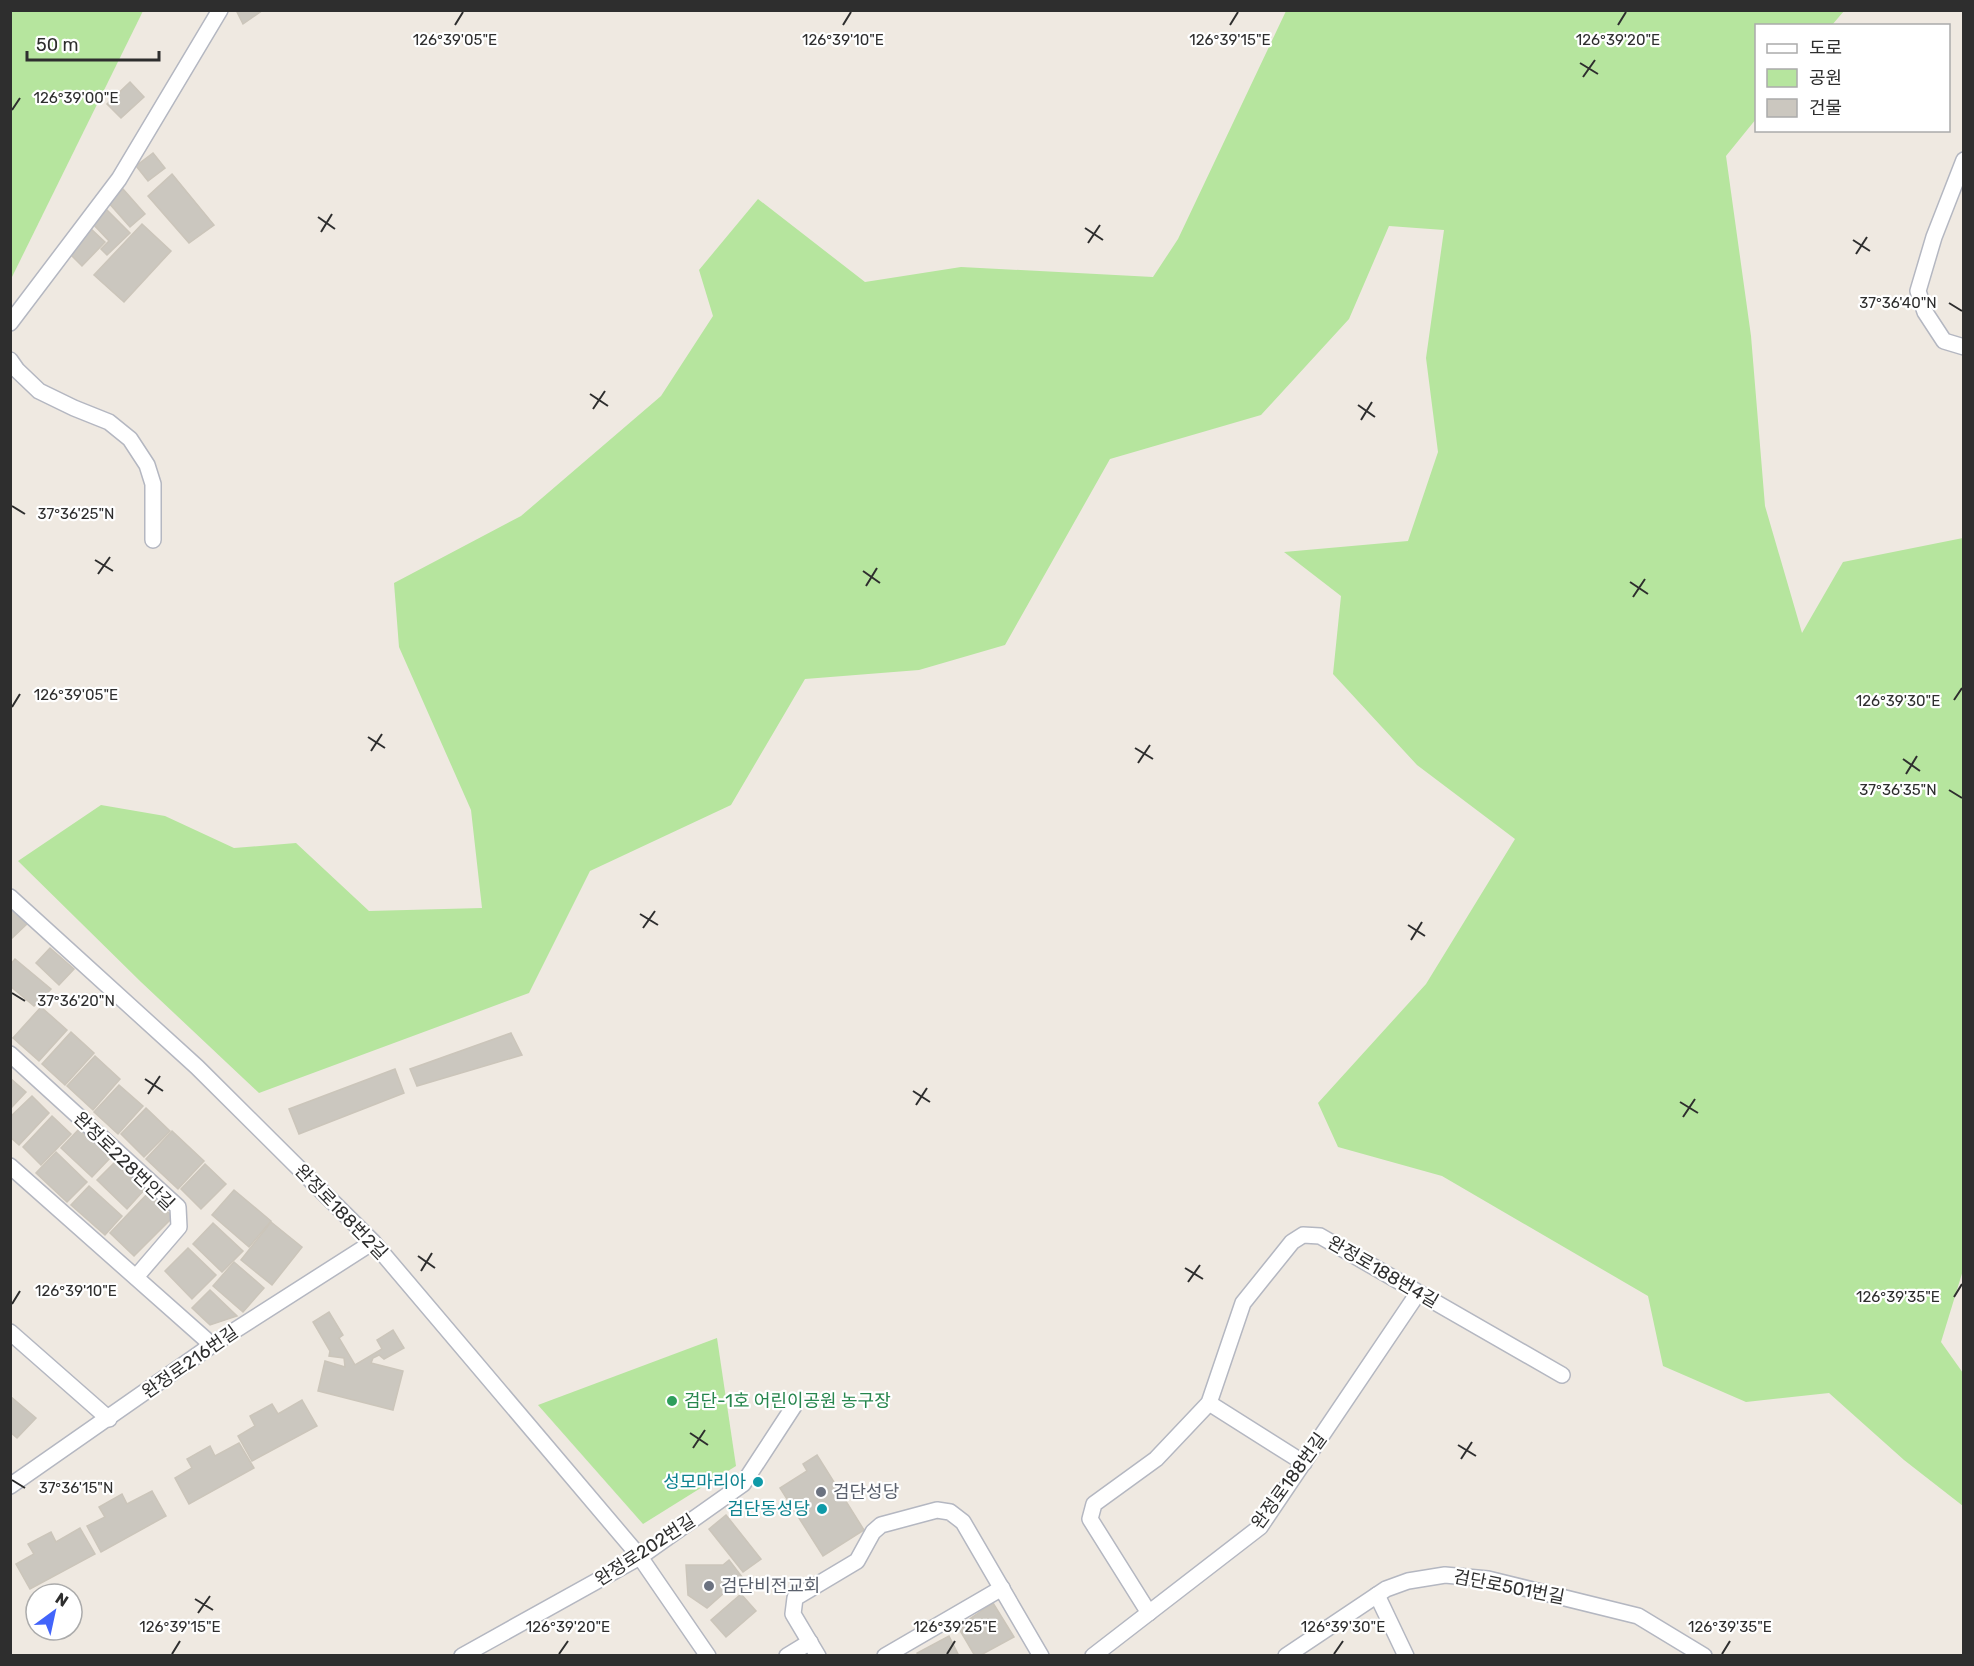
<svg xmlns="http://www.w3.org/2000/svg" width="1974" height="1666" font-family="Rubik,'Noto Sans KR',sans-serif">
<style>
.green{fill:#b6e59e}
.building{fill:#cbc7bf;stroke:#cbc5ba;stroke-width:1.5}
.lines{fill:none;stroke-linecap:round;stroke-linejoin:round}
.minor-casing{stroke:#b4b7c1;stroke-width:18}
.minor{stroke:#fff;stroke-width:15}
.ticks{fill:none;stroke:#2e2e2e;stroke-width:2}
.leisure-dot{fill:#2e9e5b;stroke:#fff;stroke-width:2}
.culture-dot{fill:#0f9aa8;stroke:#fff;stroke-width:2}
.worship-dot{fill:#6b7280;stroke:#fff;stroke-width:2}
.labels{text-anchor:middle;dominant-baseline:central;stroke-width:4.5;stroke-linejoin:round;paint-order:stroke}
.street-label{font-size:18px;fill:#2e2e2e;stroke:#fff}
.leisure-label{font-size:18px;fill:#27864d;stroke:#fff;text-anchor:start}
.culture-label{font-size:18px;fill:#0d838f;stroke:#fff;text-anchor:end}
.worship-label{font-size:18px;fill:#5b616d;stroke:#fff;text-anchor:start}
.ticks-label{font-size:15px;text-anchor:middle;fill:#2e2e2e;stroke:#fff;stroke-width:4.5;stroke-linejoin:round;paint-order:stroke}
</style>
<rect width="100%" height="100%" fill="#efe9e1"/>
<g class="green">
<polygon points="11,10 143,11 11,279 10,11"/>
<polygon points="1286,11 1844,11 1832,25 1756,26 1756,119 1726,156 1751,336 1765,506 1802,633 1843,562 1963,538 1964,1267 1941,1342 1963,1373 1963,1506 1904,1460 1829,1393 1746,1402 1663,1366 1648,1296 1442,1176 1338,1147 1318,1103 1426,984 1515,839 1417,765 1333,674 1341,596 1284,552 1408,541 1438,452 1426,358 1444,230 1389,226 1349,319 1261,415 1110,459 1005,645 919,670 805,679 731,805 590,871 529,993 259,1093 141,982 18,861 101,805 165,816 234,848 296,843 369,911 482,908 471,810 399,647 394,583 521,516 661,396 713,316 699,270 758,199 865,282 961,267 1153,277 1178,239"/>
<polygon points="717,1338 736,1466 643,1524 538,1405"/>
</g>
<g class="building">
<polygon points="236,10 263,10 243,24"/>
<polygon points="130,82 144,97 121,118 107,104"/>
<polygon points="153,153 165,168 148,181 136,166"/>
<polygon points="172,174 214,225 189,243 148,196"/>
<polygon points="123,189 145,214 130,227 108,202"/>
<polygon points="106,209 130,233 107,255 101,249 109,241 92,223"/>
<polygon points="142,224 171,251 124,302 94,275"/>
<polygon points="90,228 105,242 82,266 67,251"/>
<polygon points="10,903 29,922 10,940"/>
<polygon points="50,948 74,969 59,985 36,963"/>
<polygon points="15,959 51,989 34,1006 10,986 10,965"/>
<polygon points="41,1007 67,1030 39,1061 13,1038"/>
<polygon points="71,1032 94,1053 65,1085 42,1064"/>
<polygon points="511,1033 522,1055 417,1086 410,1069"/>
<polygon points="95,1056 120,1079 93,1110 67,1086"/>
<polygon points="395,1069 404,1093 299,1134 289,1109"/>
<polygon points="10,1078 26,1092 10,1109"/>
<polygon points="119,1085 143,1106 118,1134 94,1112"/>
<polygon points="32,1096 49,1113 19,1145 10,1137 10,1117"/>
<polygon points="146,1108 170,1131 144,1157 121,1134"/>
<polygon points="52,1116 71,1134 41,1165 23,1147"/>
<polygon points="80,1128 111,1157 92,1177 61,1148"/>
<polygon points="172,1131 204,1161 178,1189 146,1159"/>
<polygon points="56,1152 87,1182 67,1202 36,1173"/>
<polygon points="116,1161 145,1189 127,1209 97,1180"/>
<polygon points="205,1164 226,1184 201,1209 181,1189"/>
<polygon points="89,1186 122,1216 105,1235 71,1205"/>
<polygon points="234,1190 271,1221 249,1247 212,1215"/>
<polygon points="148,1193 173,1217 134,1256 110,1233"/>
<polygon points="271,1222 302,1247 272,1285 241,1260"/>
<polygon points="213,1223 243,1251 222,1272 193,1244"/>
<polygon points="188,1248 216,1275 192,1299 165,1271"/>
<polygon points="234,1262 264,1288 243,1312 213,1286"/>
<polygon points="210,1290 237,1316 210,1325 192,1308"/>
<polygon points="329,1312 343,1335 339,1338 355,1365 382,1349 377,1340 393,1330 404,1348 384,1359 379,1355 373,1358 371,1363 403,1371 393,1410 318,1391 325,1361 345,1367 344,1358 329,1356 330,1351 313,1322"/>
<polygon points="10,1396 36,1418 17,1438 10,1432"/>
<polygon points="302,1400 317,1426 252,1461 238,1436 255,1426 250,1416 272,1404 278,1414"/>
<polygon points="239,1443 254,1468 189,1504 175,1478 192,1468 187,1459 210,1446 215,1456"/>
<polygon points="817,1455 864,1530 823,1556 780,1488 807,1471 803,1464"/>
<polygon points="152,1491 166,1516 101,1552 87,1526 105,1517 99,1507 122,1494 127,1504"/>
<polygon points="726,1515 761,1559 743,1572 709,1529"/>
<polygon points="80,1528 95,1554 30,1589 16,1564 34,1554 28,1544 51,1532 56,1542"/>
<polygon points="729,1560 742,1577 707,1608 688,1595 686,1565 723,1565"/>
<polygon points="741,1594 756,1611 726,1637 711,1620"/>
<polygon points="993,1603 1014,1637 979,1656 975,1656 958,1627"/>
<polygon points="949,1636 959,1656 918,1656 917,1653"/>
</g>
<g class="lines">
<g class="minor-casing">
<g id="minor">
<polyline points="1964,160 1934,237 1918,291 1925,312 1944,341 1964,347"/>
<polyline points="10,323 119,179 220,10"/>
<polyline points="10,360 17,370 39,391 74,408 109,422 130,439 147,465 153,484 153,540"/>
<polyline points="10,897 197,1067 373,1242 640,1557 708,1656"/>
<polyline points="10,1054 178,1207 179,1227 136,1277"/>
<polyline points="10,1166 212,1345"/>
<polyline points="10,1332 109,1419"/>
<polyline points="1209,1403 1304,1463"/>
<polyline points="10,1486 212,1345 373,1242"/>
<polyline points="1377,1595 1406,1656"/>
<polyline points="1149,1613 1090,1519 1094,1504 1156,1459 1209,1403 1243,1303 1292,1242 1303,1235 1320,1236 1562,1375"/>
<polyline points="462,1656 640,1557 743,1484 794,1406"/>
<polyline points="787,1656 810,1642"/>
<polyline points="818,1656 793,1614 795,1598 857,1561 873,1532 881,1525 937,1510 950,1512 963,1522 1041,1656"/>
<polyline points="885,1656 1002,1588"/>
<polyline points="1093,1656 1260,1527 1418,1293"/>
<polyline points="1286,1656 1386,1589 1408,1581 1445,1575 1488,1579 1638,1616 1704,1656"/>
</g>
</g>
<use href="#minor" class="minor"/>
</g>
<path class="ticks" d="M455 25 463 12M843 25 851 12M1230 25 1238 12M1618 25 1626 12M1580 63 1598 74M1583 77 1595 60M12 110 20 98M318 217 335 229M1085 228 1103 240M321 232 332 214M1853 240 1870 251M1088 243 1100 225M1856 254 1867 237M1949 303 1962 311M590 394 608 406M1358 405 1375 417M593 409 605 391M1361 420 1372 402M12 506 25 514M95 560 113 571M863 571 880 583M98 574 110 557M1630 582 1648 594M866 586 877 568M1633 597 1645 579M1954 700 1962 688M12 707 20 694M368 737 385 748M1135 748 1153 759M371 751 382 734M1903 759 1920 771M1138 763 1150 745M1906 774 1917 756M1949 790 1962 798M640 914 658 925M1408 925 1425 936M643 928 655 911M1411 940 1422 922M12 993 25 1001M145 1079 163 1091M913 1091 930 1102M148 1094 160 1076M1680 1102 1698 1113M916 1105 927 1088M1683 1117 1695 1099M418 1256 435 1268M1185 1268 1203 1279M421 1271 432 1253M1188 1282 1200 1265M1954 1297 1962 1284M12 1304 20 1291M690 1433 708 1445M1458 1445 1476 1456M693 1448 705 1430M1461 1459 1472 1442M12 1480 25 1488M195 1599 213 1610M198 1613 210 1596M172 1654 180 1641M559 1654 568 1641M947 1654 955 1641M1334 1654 1343 1641M1722 1654 1730 1641"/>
<circle class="leisure-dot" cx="672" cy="1401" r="6"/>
<g class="culture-dot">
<circle cx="758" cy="1482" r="6"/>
<circle cx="822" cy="1509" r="6"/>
</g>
<g class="worship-dot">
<circle cx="821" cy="1492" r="6"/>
<circle cx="709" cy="1586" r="6"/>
</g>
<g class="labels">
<g class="street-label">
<text transform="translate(124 1161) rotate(44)">완정로228번안길</text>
<text transform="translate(341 1212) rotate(46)">완정로188번2길</text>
<text transform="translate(1383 1272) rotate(30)">완정로188번4길</text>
<text transform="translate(190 1362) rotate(-35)">완정로216번길</text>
<text transform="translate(1289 1481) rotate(-54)">완정로188번길</text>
<text transform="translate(645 1550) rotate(-33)">완정로202번길</text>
<text transform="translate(1509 1587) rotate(11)">검단로501번길</text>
</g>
<g class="leisure-label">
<text x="684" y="1401">검단-1호 어린이공원 농구장</text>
</g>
<g class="culture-label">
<text x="746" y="1482">성모마리아</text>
<text x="810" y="1509">검단동성당</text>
</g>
<g class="worship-label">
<text x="833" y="1492">검단성당</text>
<text x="721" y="1586">검단비전교회</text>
</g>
</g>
<g class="ticks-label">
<text x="843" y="45">126°39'10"E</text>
<text x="455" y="45">126°39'05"E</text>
<text x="1230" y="45">126°39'15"E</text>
<text x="1618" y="45">126°39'20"E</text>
<text x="76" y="103">126°39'00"E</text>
<text x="1898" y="308">37°36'40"N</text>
<text x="76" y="519">37°36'25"N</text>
<text x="76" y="700">126°39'05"E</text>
<text x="1898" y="706">126°39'30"E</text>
<text x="1898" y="795">37°36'35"N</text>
<text x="76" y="1006">37°36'20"N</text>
<text x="76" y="1296">126°39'10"E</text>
<text x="1898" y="1302">126°39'35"E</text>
<text x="76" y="1493">37°36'15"N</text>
<text x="180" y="1632">126°39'15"E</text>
<text x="568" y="1632">126°39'20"E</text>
<text x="955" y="1632">126°39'25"E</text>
<text x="1343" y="1632">126°39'30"E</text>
<text x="1730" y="1632">126°39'35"E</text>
</g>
<rect width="1974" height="1666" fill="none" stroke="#2e2e2e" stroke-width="24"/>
<rect x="1755" y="24" width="195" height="108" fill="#ffffff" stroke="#ababab" stroke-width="1.5"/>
<rect x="1767" y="44" width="30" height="9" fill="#ffffff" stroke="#ababab" stroke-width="1.5"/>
<text x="1809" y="54" font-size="18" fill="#2e2e2e">도로</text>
<rect x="1767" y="69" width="30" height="18" fill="#b6e59e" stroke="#ababab" stroke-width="1.5"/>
<text x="1809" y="84" font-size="18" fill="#2e2e2e">공원</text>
<rect x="1767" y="99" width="30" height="18" fill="#cbc7bf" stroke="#ababab" stroke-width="1.5"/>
<text x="1809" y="114" font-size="18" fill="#2e2e2e">건물</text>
<g transform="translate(54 1612) rotate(33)"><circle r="28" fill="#ffffff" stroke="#ababab" stroke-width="1.5"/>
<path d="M0-4.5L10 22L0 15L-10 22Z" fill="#4264fb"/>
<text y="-9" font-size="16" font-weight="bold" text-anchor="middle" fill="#2e2e2e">N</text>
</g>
<path d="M27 51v9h132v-9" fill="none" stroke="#2e2e2e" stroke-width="3"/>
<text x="36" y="51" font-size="18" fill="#2e2e2e" stroke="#ffffff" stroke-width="4.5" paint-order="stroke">50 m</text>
</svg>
